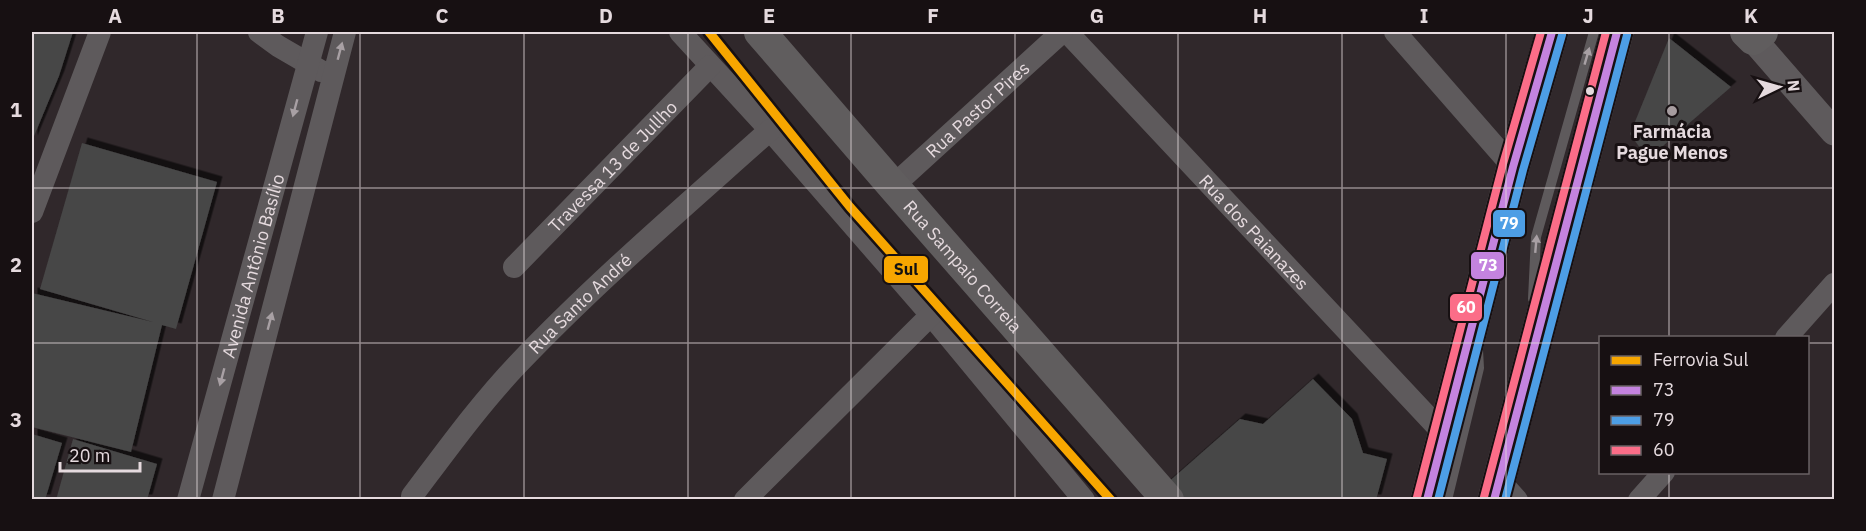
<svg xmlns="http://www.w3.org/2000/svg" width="1866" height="531" font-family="'IBM Plex Sans',sans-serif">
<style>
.building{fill:#464646;filter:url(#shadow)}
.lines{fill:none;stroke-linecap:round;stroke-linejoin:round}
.service{stroke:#5e5a5c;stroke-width:10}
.minor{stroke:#5e5a5c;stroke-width:22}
.tertiary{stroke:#5e5a5c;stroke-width:27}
.secondary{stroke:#605d5e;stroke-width:32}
.trunk{stroke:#686264;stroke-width:33}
.bus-1-casing{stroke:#171012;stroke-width:12}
.bus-2-casing{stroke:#171012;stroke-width:12}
.bus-3-casing{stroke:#171012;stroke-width:12}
.bus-1{stroke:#c483df;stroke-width:8}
.bus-2{stroke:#4d9ee5;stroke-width:8}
.bus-3{stroke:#fb6d88;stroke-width:8}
.rail-1-casing{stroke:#171012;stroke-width:14}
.rail-1{stroke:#f7a600;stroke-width:9}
.oneway{fill:#a8a0a4}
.grid{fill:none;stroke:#e5dade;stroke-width:1.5;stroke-opacity:0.55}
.bus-dot{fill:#e5dade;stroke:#171012;stroke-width:2}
.poi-dot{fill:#a69c9f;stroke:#171012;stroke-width:2}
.labels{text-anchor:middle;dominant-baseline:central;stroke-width:6;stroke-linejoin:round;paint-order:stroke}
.street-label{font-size:18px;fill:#e5dade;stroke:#171012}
.poi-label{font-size:18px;font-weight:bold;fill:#e5dade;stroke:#171012}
.line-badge{stroke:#171012;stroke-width:2}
.badge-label{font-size:16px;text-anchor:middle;font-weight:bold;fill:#fff}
.pale-badge-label{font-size:16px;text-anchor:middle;font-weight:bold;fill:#111}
.neatline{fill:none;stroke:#e5dade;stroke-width:2}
.grid-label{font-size:20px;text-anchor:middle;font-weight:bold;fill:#e5dade}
</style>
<defs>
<filter id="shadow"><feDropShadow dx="5.5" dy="-5.5" stdDeviation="0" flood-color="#0009"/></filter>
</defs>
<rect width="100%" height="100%" fill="#30282b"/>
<g class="building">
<polygon points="32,32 73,32 59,76 32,141"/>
<polygon points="1669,38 1731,87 1648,159 1630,134"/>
<polygon points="82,143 217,182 176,329 162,325 131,452 32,427 32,293 153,322 40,289"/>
<polygon points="1313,379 1352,419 1363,453 1387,459 1376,500 1178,500 1165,485 1240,419 1263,424"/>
<polygon points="32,434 62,443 45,500 32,500"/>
<polygon points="73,439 157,464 147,500 56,500"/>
</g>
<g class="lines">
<g class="service">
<polyline points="1533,299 1536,237 1594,32"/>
<polyline points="1447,500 1479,368 1478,350"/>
</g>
<g class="minor">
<polyline points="259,32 278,46 321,71"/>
<polyline points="680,32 770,130 931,315 1084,500"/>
<path id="s1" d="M1067 32 1443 433"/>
<polyline points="1395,32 1513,167"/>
<path id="s2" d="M893 186 1062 32"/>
<polyline points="32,212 100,32"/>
<path id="s3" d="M514 267 710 66"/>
<polyline points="1786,338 1834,284"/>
<polyline points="1499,480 1517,500"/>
<path id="s4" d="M412 496C446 451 479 405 517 365 597 281 685 206 770 130"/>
<path id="s5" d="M188 500 317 32"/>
<polyline points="223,500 345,32"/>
<polyline points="745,500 931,315"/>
<polyline points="1639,500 1664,472"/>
</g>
<polyline class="tertiary" points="1753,39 1834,132"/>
<g class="secondary">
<path id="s6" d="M760 32 893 186 1168 500"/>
<polyline points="1746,32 1753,39 1762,32"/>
</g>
<g class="trunk">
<polyline points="1427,500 1513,167 1552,32"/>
<polyline points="1494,500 1617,32"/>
</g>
<g class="bus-1-casing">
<g id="bus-1">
<polyline points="1427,500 1513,167 1552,32"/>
<polyline points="1494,500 1617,32"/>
</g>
</g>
<g class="bus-2-casing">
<g id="bus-2">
<polyline points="1438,500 1523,170 1562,35"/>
<polyline points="1505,500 1627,35"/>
</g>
</g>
<g class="bus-3-casing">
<g id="bus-3">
<polyline points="1417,497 1503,164 1541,32"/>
<polyline points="1484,497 1606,32"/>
</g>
</g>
<use href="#bus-1" class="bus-1"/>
<use href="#bus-2" class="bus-2"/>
<use href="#bus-3" class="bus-3"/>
<g class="rail-1-casing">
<polyline id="rail-1" points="709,32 850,207 1111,500"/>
</g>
<use href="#rail-1" class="rail-1"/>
</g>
<defs><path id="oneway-solid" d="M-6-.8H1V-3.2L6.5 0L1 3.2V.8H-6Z" transform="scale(1.5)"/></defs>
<g class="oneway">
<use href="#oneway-solid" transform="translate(340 51) rotate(-75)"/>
<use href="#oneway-solid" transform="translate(1587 56) rotate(-74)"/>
<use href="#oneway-solid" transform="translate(295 108) rotate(105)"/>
<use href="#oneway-solid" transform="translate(1536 244) rotate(-85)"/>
<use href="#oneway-solid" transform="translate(270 321) rotate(-75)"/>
<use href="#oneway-solid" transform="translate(222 377) rotate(105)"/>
</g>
<path class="grid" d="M197 32V500M360 32V500M524 32V500M688 32V500M851 32V500M1015 32V500M1178 32V500M1342 32V500M1506 32V500M1669 32V338M32 188H1834M32 343H1600M1808 343H1834M1669 472V500"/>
<circle class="bus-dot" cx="1590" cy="91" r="5"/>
<circle class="poi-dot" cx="1672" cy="111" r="6"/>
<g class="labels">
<g class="street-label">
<text stroke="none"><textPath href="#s2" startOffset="114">Rua Pastor Pires</textPath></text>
<text stroke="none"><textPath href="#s3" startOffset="141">Travessa 13 de Jullho</textPath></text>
<text stroke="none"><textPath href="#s1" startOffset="274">Rua dos Paianazes</textPath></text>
<text stroke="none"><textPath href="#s5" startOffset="243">Avenida Antônio Basílio</textPath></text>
<text stroke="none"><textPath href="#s6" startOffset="310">Rua Sampaio Correia</textPath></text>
<text stroke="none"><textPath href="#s4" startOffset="256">Rua Santo André</textPath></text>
</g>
<g class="poi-label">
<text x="1672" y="131">Farmácia<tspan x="1672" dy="21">Pague Menos</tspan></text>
</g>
</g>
<g class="line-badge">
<rect x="1492" y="209" width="34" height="29" rx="6" fill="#4d9ee5"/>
<rect x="1470" y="251" width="35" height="29" rx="6" fill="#c483df"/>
<rect x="883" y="255" width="46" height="29" rx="6" fill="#f7a600"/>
<rect x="1449" y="293" width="34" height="29" rx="6" fill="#fb6d88"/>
</g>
<g class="badge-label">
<text x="1509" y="229">79</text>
<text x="1488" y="271">73</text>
<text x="1466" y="313">60</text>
</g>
<g class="pale-badge-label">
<text x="906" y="275">Sul</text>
</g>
<rect width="1866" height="531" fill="none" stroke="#171012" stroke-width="66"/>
<rect x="1599" y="336" width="210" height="138" fill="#171012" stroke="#696164" stroke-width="1.5"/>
<rect x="1611" y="356" width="30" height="9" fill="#f7a600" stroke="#696164" stroke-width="1.5"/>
<text x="1653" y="366" font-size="18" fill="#e5dade">Ferrovia Sul</text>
<rect x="1611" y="386" width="30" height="9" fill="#c483df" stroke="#696164" stroke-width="1.5"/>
<text x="1653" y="396" font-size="18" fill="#e5dade">73</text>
<rect x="1611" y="416" width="30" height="9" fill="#4d9ee5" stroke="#696164" stroke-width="1.5"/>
<text x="1653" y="426" font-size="18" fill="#e5dade">79</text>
<rect x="1611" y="446" width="30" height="9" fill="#fb6d88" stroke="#696164" stroke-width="1.5"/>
<text x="1653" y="456" font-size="18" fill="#e5dade">60</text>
<g transform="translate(1779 87) rotate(85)" stroke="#171012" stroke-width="4.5" paint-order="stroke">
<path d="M0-4.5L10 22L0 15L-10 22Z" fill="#e5dade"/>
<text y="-9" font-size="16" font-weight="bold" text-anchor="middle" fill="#e5dade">N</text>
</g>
<path d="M60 462v9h80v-9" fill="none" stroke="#e5dade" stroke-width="3"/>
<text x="69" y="462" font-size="18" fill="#e5dade" stroke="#171012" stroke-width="4.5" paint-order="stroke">20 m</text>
<rect x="33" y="33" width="1800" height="465" class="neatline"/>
<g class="grid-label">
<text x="115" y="23">A</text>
<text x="278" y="23">B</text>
<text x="442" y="23">C</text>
<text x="606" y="23">D</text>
<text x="769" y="23">E</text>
<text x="933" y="23">F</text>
<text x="1097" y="23">G</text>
<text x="1260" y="23">H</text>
<text x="1424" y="23">I</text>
<text x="1588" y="23">J</text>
<text x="1751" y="23">K</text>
<text x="16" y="117">1</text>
<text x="16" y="272">2</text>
<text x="16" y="427">3</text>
</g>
</svg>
